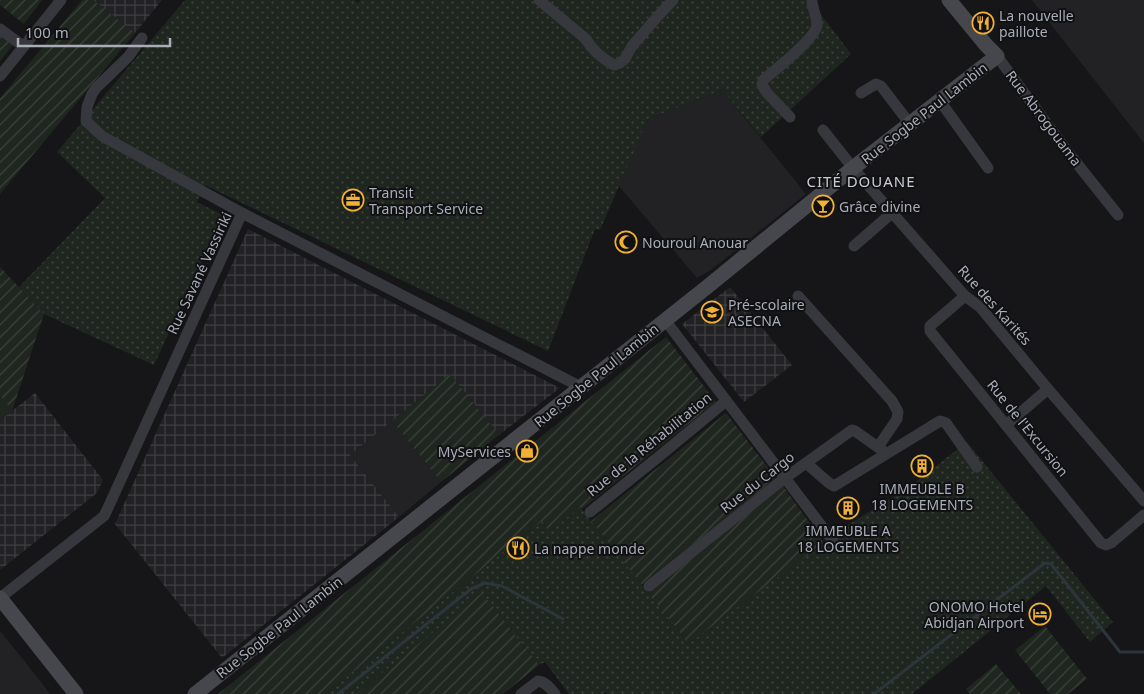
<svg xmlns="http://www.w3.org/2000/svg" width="1144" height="694" font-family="'Noto Sans',sans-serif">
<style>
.built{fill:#222225}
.industrial{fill:url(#industrial-grid)}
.grass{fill:url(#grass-dots)}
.garden{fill:url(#garden-furrows)}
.pitch{fill:#1e261f}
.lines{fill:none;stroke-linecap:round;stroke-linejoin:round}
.stream{stroke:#2c353c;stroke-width:3}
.street{stroke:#37383d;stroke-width:11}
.secondary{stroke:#45474d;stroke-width:15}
.labels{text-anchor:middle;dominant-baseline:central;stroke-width:4;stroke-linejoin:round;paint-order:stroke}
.poi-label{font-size:14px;fill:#a8adb8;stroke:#111113;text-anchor:start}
.street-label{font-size:14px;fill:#a8adb8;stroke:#111113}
.neighbourhood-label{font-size:15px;letter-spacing:1px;fill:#c9ccd4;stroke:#111113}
</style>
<defs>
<pattern id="industrial-grid" width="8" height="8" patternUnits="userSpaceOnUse" patternTransform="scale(1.25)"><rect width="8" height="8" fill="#222225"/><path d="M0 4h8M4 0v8" fill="none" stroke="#3f3f43"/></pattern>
<pattern id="grass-dots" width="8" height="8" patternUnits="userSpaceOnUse" patternTransform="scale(1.25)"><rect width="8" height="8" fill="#1e261f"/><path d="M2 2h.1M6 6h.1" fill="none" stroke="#3c433d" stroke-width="1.8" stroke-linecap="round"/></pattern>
<pattern id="garden-furrows" width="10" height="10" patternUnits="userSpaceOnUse" patternTransform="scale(1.25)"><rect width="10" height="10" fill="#1e261f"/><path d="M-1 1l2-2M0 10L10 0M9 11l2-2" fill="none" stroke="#3c433d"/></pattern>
</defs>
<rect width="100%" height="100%" fill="#161618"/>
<g class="built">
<polygon points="1032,0 1144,0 1144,143 1049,22"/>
<polygon points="722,90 806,194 711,270 697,278 618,185 648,119"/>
<polygon points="392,421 441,482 399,517 350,455"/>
<polygon points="0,631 26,663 50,694 0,694"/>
</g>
<g class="industrial">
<polygon points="93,0 162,0 135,33"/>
<polygon points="248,229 560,388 499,435 450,374 350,455 399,517 222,658 115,524"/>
<polygon points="730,287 792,365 744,402 682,324"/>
<polygon points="35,393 103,480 97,493 0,570 0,420"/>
</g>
<g class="grass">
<polygon points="185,0 354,0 358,3 360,0 810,0 851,54 761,137 722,90 648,119 600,230 595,229 548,351 205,185 197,202 223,215 154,365 44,314 19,287 105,198 57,152"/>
<polygon points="967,442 1113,622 1090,642 1046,586 912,694 607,694 605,692 603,694 569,694 545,662 539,665 482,594 356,694 325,694 542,521 550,531 580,507 678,630 688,644 845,527 909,487"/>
</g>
<g class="garden">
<polygon points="0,0 42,0 24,24 0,5"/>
<polygon points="82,0 93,0 135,33 0,194 0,98"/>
<polygon points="0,35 13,45 0,61"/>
<polygon points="0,267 44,314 12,411 0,420"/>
<polygon points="666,337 716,402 582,509 580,507 550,531 542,521 325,694 218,694"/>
<polygon points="450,374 499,435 441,482 392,421"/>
<polygon points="726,413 776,478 642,585 591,521"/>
<polygon points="783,486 824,543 688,644 678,630 648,593"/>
<polygon points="482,593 539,665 503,694 356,694"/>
<polygon points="1045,626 1087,679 1068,694 1050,694 1015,650"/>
<polygon points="996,664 1021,694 970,694 966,689"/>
</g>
<polygon class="pitch" points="0,395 12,411 0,420"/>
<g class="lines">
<g class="stream">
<polyline points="338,694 471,589 485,583 502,586 563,619"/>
<polyline points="874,694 1045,563 1051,564 1120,652 1144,652"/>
</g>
<g class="street">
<path d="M539 0 586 39C592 50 603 59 614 65L620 63 625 59 632 46 658 16 673 0"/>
<polyline points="0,29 23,46"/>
<polyline points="142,38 128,57 96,88 92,94 87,107 86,121 102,136 242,213"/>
<polyline points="997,56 1067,151 1118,215"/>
<polyline points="0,76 61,0"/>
<polyline points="861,93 876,84 881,86 910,124"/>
<polyline points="940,101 988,168"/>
<path d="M790 117 767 93 762 85 763 80C774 71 816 38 817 25 817 18 813 9 812 2"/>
<polyline points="823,130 853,168 965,296 980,307 1048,389 1144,501"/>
<polyline points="854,246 893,212"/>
<polyline points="798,296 892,401 898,412 897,419 878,447"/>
<polyline points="965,296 930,326 930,331 1101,543 1106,545 1111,543 1144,515"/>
<polyline points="665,320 833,541"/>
<polyline points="1006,425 1048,389"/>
<polyline points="806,463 829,483 834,486 940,421 946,423 977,467"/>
<polyline points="590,512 662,454 726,401"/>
<polyline points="649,586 785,478 852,430 855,431 886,453"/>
<polyline points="0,598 99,520 104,516 107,510 242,213 581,387"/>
<path d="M521 694 538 681C546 682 551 689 555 694"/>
</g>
<g class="secondary">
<polyline points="0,598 76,694"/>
<polyline points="195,694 707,287 853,168 997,56 986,45 949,0"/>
</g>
</g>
<defs>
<g id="restaurant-ring" transform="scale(1.125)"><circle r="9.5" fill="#111113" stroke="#f2b134" stroke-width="1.5"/><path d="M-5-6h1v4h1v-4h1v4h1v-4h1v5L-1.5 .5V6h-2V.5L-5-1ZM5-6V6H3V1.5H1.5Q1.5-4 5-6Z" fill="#f2b134"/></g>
<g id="office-ring" transform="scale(1.125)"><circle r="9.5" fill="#111113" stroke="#f2b134" stroke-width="1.5"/><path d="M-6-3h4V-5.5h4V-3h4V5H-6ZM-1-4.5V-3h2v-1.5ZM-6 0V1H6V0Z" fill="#f2b134"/></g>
<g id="bar-ring" transform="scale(1.125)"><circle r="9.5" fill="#111113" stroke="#f2b134" stroke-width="1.5"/><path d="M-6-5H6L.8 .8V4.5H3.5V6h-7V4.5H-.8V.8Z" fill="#f2b134"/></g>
<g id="mosque-ring" transform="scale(1.125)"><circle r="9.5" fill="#111113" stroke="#f2b134" stroke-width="1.5"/><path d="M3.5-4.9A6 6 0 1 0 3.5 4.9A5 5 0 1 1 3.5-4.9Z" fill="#f2b134"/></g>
<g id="school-ring" transform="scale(1.125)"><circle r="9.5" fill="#111113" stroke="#f2b134" stroke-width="1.5"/><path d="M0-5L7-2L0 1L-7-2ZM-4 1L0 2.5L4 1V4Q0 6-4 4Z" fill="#f2b134"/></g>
<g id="shop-ring" transform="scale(1.125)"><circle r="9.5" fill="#111113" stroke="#f2b134" stroke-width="1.5"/><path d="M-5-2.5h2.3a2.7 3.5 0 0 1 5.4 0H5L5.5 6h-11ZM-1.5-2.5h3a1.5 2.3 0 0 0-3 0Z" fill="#f2b134"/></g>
<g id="building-ring" transform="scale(1.125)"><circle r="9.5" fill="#111113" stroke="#f2b134" stroke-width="1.5"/><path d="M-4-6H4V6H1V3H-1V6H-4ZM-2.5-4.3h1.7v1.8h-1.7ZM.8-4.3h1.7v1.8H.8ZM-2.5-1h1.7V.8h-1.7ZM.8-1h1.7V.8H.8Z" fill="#f2b134"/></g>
<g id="hotel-ring" transform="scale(1.125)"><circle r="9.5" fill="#111113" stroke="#f2b134" stroke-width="1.5"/><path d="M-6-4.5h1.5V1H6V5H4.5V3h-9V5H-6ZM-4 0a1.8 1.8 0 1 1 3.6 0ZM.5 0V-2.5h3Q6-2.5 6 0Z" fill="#f2b134"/></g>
</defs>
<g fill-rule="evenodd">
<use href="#restaurant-ring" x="983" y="23"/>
<use href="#office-ring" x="353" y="200"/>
<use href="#bar-ring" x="823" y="206"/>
<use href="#mosque-ring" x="626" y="242"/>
<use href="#school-ring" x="712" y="312"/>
<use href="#shop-ring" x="527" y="451"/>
<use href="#building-ring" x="922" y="466"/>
<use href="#building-ring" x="848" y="508"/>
<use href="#restaurant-ring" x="518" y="548"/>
<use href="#hotel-ring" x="1040" y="614"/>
</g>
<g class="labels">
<g class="poi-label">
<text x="999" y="15">La nouvelle<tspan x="999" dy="16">paillote</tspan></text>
<text x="369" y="192">Transit<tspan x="369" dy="16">Transport Service</tspan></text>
<text x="839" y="206">Grâce divine</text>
<text x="642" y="242">Nouroul Anouar</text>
<text x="728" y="304">Pré-scolaire<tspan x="728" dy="16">ASECNA</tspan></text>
<text x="511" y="451" text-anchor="end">MyServices</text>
<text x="922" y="488" text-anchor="middle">IMMEUBLE B<tspan x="922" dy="16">18 LOGEMENTS</tspan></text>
<text x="848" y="530" text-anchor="middle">IMMEUBLE A<tspan x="848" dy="16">18 LOGEMENTS</tspan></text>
<text x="534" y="548">La nappe monde</text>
<text x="1024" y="606" text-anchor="end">ONOMO Hotel<tspan x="1024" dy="16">Abidjan Airport</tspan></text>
</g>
<g class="street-label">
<text transform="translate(924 113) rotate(-38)">Rue Sogbe Paul Lambin</text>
<text transform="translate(1044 118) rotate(53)">Rue Abrogouama</text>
<text transform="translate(199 273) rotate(-65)">Rue Savané Vassiriki</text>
<text transform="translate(995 305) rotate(48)">Rue des Karités</text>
<text transform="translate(596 375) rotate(-39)">Rue Sogbe Paul Lambin</text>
<text transform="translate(1028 428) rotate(51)">Rue de l'Excursion</text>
<text transform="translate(649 444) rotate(-39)">Rue de la Réhabilitation</text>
<text transform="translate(757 482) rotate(-38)">Rue du Cargo</text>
<text transform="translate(279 627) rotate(-38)">Rue Sogbe Paul Lambin</text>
</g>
<g class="neighbourhood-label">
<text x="861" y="181">CITÉ DOUANE</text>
</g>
</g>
<path d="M18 38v8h152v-8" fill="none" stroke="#a8adb8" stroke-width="2.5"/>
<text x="25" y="38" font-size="15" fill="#a8adb8" stroke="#111113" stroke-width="4" paint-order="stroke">100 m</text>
</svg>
